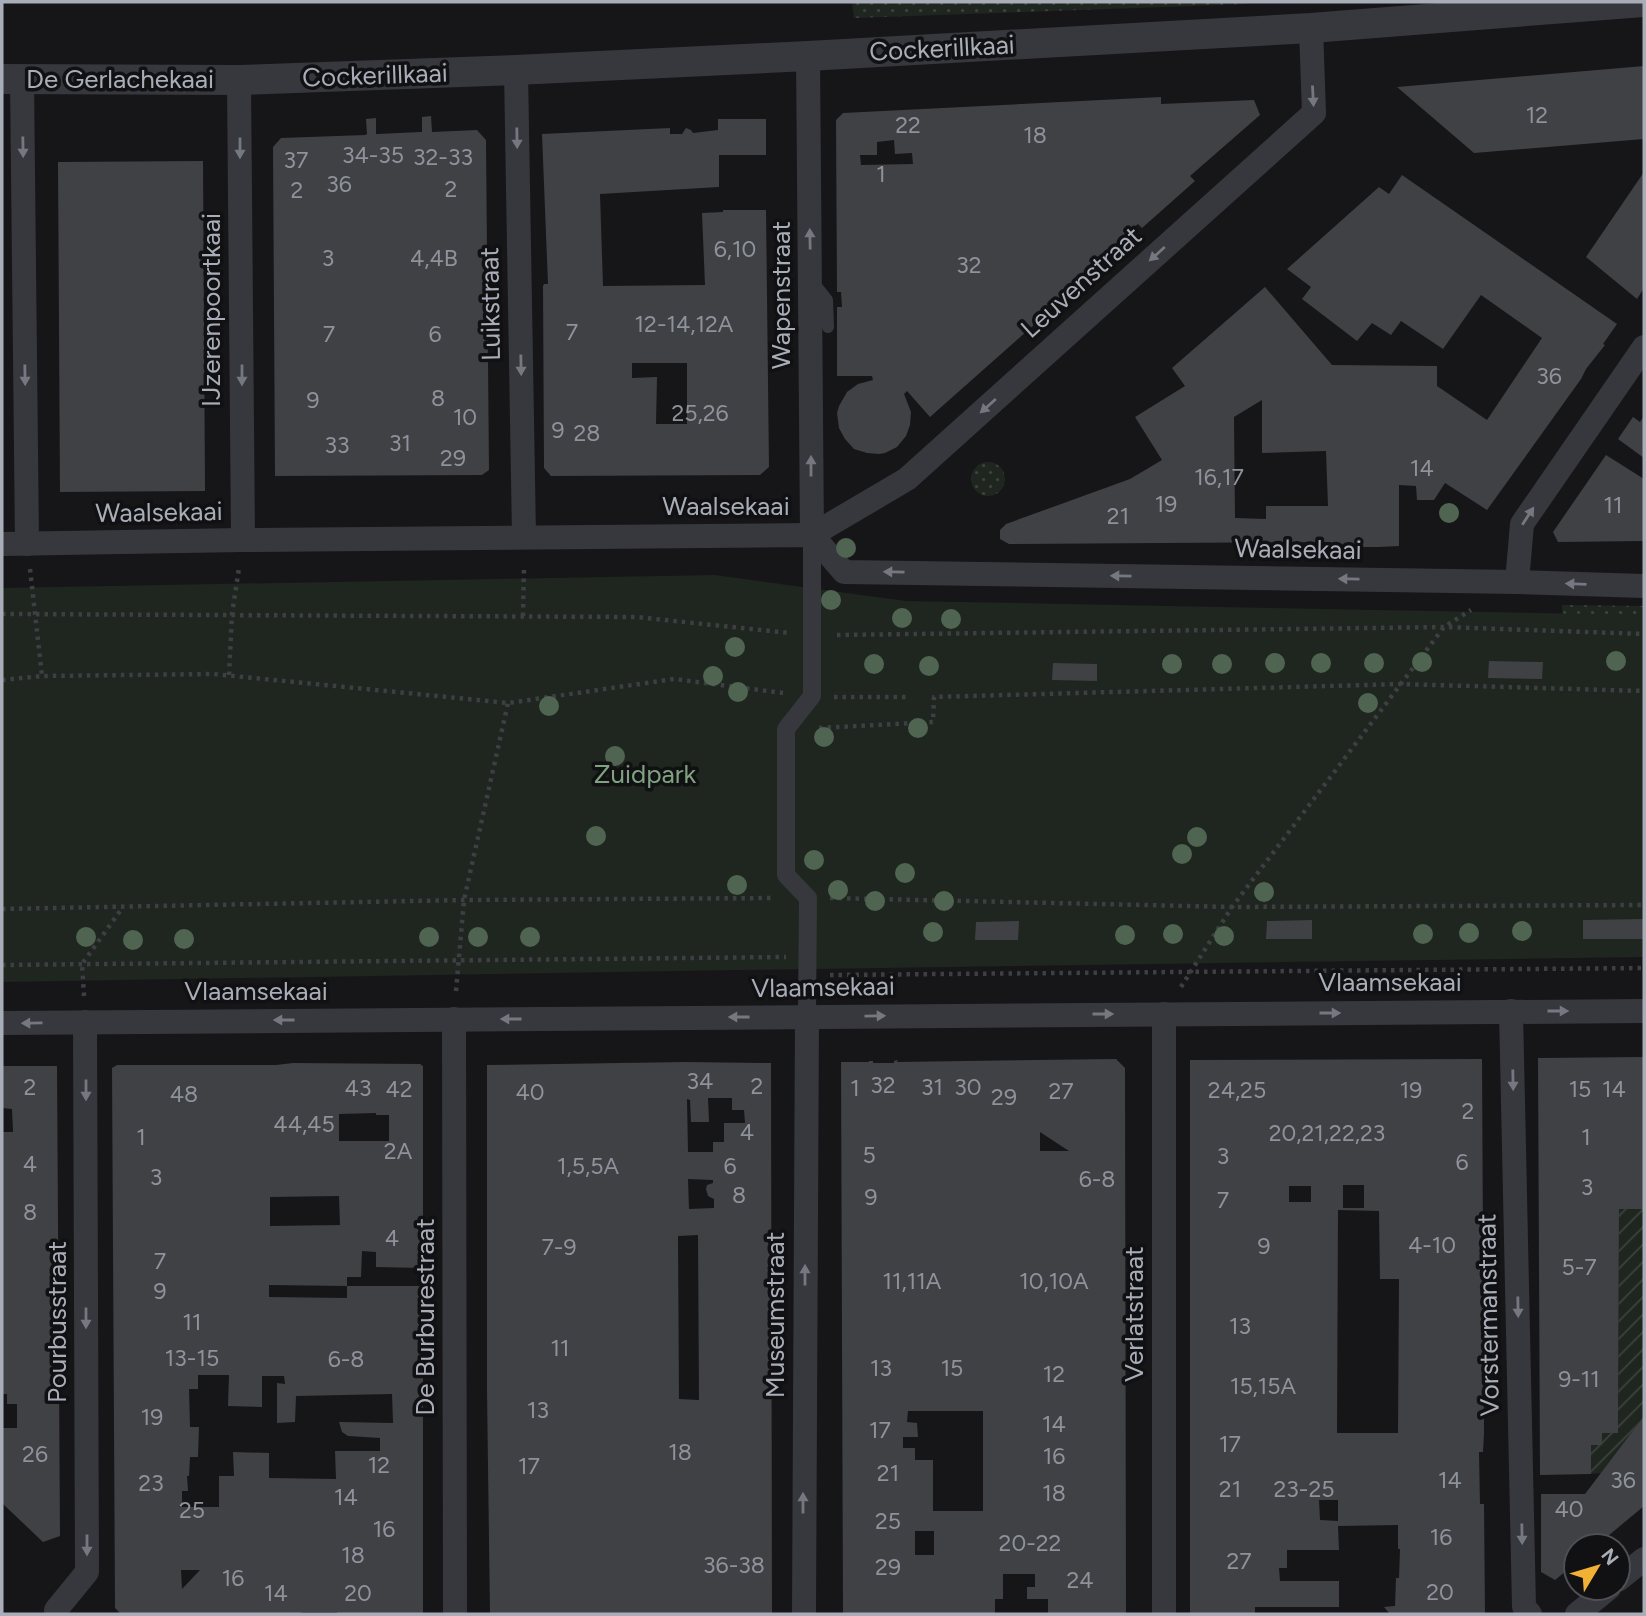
<svg xmlns="http://www.w3.org/2000/svg" width="1646" height="1616" font-family="Figtree,sans-serif">
<style>
.grass{fill:url(#grass-dots)}
.park{fill:#1e261f}
.garden{fill:url(#garden-furrows)}
.building{fill:#404145;fill-rule:evenodd}
.lines{fill:none;stroke-linecap:round;stroke-linejoin:round}
.path{stroke:#3d3f44;stroke-width:4.5;stroke-dasharray:3.5 5;stroke-linecap:butt}
.service{stroke:#37383d;stroke-width:12}
.pedestrian{stroke:#37383d;stroke-width:18}
.minor{stroke:#37383d;stroke-width:24}
.tertiary{stroke:#37383d;stroke-width:30}
.tree{fill:#506452}
.oneway{fill:#757881}
.labels{text-anchor:middle;dominant-baseline:central;stroke-width:7;stroke-linejoin:round;paint-order:stroke}
.number-label{font-size:23px;fill:#8e929b}
.street-label{font-size:26px;fill:#a8adb8;stroke:#111113}
.park-label{font-size:26px;fill:#7fa381;stroke:#111113}
</style>
<defs>
<pattern id="grass-dots" width="8" height="8" patternUnits="userSpaceOnUse" patternTransform="scale(1.75)"><rect width="8" height="8" fill="#1e261f"/><path d="M2 2h.1M6 6h.1" fill="none" stroke="#3c433d" stroke-width="1.8" stroke-linecap="round"/></pattern>
<pattern id="garden-furrows" width="10" height="10" patternUnits="userSpaceOnUse" patternTransform="scale(1.75)"><rect width="10" height="10" fill="#1e261f"/><path d="M-1 1l2-2M0 10L10 0M9 11l2-2" fill="none" stroke="#3c433d"/></pattern>
</defs>
<rect width="100%" height="100%" fill="#161618"/>
<g class="grass">
<polygon points="852,2 1246,2 1247,4 854,18"/>
<circle cx="988" cy="479" r="17"/>
<polygon points="1562,605 1644,606 1644,627 1563,620"/>
</g>
<polygon class="park" points="715,575 906,601 1644,615 1644,957 738,970 2,982 2,588"/>
<polygon class="garden" points="1619,1209 1644,1209 1644,1416 1601,1473 1591,1474 1591,1445 1602,1433 1618,1433"/>
<g class="building">
<polygon points="1644,66 1644,139 1474,153 1397,87"/>
<path d="M1161 97V104L1254 100 1260 115 1190 176 1195 181 1142 228 1138 224 1128 232 1132 238 930 417 907 391 904 394 911 412 910 425 906 436 897 447 885 453 879 454 867 453 854 449 845 439 839 428 837 413 839 406 847 392 858 384 873 380 872 376H837V307H842L841 292H837L836 120 843 113ZM894 140 895 154 912 153 913 164 861 165 860 155H877V142Z"/>
<polygon points="431,116 432,132 477,130 486,140 489,470 482,475 275,476 273,147 281,138 365,135 367,134 366,119 376,118 376,134 378,134 420,132 422,132 422,117"/>
<path d="M718 119H766V155H719V187L600 194 603 286 705 285 702 213 723 212V210H766L769 467 760 475 551 476 544 468 543 286 544 284H548L542 134 670 128V134H682L686 128 691 130 693 133 718 130ZM632 363H687V424H656L657 377 632 378Z"/>
<polygon points="203,161 205,491 60,492 58,162"/>
<polygon points="1644,172 1644,288 1637,299 1586,257"/>
<path d="M1402 175 1617 324 1603 344 1605 345 1586 369 1581 379 1487 510 1445 483 1434 500H1417L1416 486 1399 485V546L1379 547H1331V542L1009 544 1000 539V530L1006 524 1130 479 1162 460 1135 417 1185 386 1172 368 1265 287 1332 365 1437 366V386L1487 420 1542 338 1481 295 1443 349 1401 321 1391 335 1372 323 1357 341 1302 299 1311 287 1287 269 1379 187 1389 194ZM1262 400V453L1326 451 1328 506H1266V519L1235 518 1234 417Z"/>
<polygon points="1644,416 1644,458 1618,439 1633,417 1640,422"/>
<polygon points="1606,455 1644,479 1644,541 1558,542 1553,532"/>
<polygon points="1489,661 1543,662 1542,679 1488,678"/>
<polygon points="1053,663 1097,664 1097,681 1052,680"/>
<polygon points="1644,919 1644,939 1583,939 1583,920"/>
<polygon points="1312,920 1312,939 1266,939 1267,921"/>
<polygon points="1019,921 1018,940 975,940 976,922"/>
<polygon points="1644,1057 1644,1209 1619,1209 1618,1433 1602,1433 1602,1445 1591,1445 1591,1474 1540,1475 1538,1058"/>
<path d="M1116 1059 1125 1068 1126 1614H1048V1599H1027V1587H1035V1574H1003V1599H995V1614H843L841 1062H869V1061H873V1063H894V1061L898 1060 897 1062ZM1040 1132 1069 1151H1040ZM908 1411H983V1511H933V1460H915V1448H903V1437H918L917 1423 907 1422ZM915 1531H934V1555H915Z"/>
<path d="M1482 1059 1484 1433 1483 1452H1479L1480 1504H1484L1485 1614H1387L1389 1613 1384 1607 1395 1606 1396 1578H1399L1400 1549H1398V1525L1338 1526 1339 1550H1287V1568H1279L1280 1581H1339V1607H1255V1614H1190V1060ZM1343 1185H1364V1208H1343ZM1289 1186H1311V1202H1289ZM1338 1210 1379 1211 1380 1279H1399L1398 1433H1337ZM1319 1500H1338V1521L1320 1520Z"/>
<path d="M685 1062 771 1063 772 1614H490L487 1392V1065ZM708 1098H732V1110H744L745 1123H724V1142H713V1152H688L687 1099 690 1100 691 1122H709ZM688 1179 713 1180V1183L707 1185 706 1189 708 1196 714 1199V1208L689 1209ZM698 1235 699 1400 679 1399 678 1236Z"/>
<path d="M293 1063 420 1064 423 1066V1268L376 1267V1252L362 1251 361 1277H347V1286L269 1285V1297L347 1298V1286H423V1614H337V1612H301L302 1614H121L115 1608 112 1068 117 1065H276ZM376 1113V1115H389V1141H339V1114ZM339 1196 340 1225 270 1226V1197ZM198 1375H229L228 1406 262 1407V1376H284L285 1384 277 1383V1423L295 1422 296 1396 392 1394 393 1423 339 1422 342 1432 348 1436 380 1438V1451H335L336 1479 269 1478V1453L233 1452 234 1476H219V1507H182V1491H188L187 1476H189L190 1457H198L199 1427H190L189 1389H198ZM181 1570H200L182 1589Z"/>
<polygon points="2,1066 57,1066 60,1536 43,1542 2,1503 2,1428 17,1428 17,1404 7,1404 7,1394 2,1394 2,1132 13,1132 12,1109 2,1108"/>
<polygon points="1644,1416 1644,1506 1596,1546 1576,1546 1576,1563 1555,1580 1541,1572 1541,1494 1585,1494"/>
</g>
<g class="lines">
<g class="path">
<polyline points="30,569 42,676"/>
<polyline points="2,614 636,617 790,633"/>
<polyline points="523,616 524,566"/>
<polyline points="837,635 1444,627 1644,634"/>
<polyline points="229,675 232,614 239,568"/>
<polyline points="2,680 42,676 213,674 508,703 674,679 783,693"/>
<polyline points="834,697 910,697"/>
<polyline points="819,728 933,722 934,697 1401,684 1644,691"/>
<polyline points="830,898 1232,907 1644,905"/>
<polyline points="2,909 464,900 775,898"/>
<polyline points="2,965 786,957"/>
<polyline points="830,975 1644,968"/>
<polyline points="1181,987 1232,907 1444,627 1471,610"/>
<polyline points="456,991 464,900 508,703"/>
<polyline points="84,996 82,964 123,907"/>
</g>
<polyline class="service" points="812,281 827,300 828,327"/>
<polyline class="pedestrian" points="807,1017 808,898 786,875 786,729 812,696 812,535"/>
<g class="minor">
<polyline points="808,56 812,535 907,479 1314,113 1311,28"/>
<polyline points="516,70 524,537"/>
<polyline points="22,79 27,544"/>
<polyline points="239,80 243,540"/>
<polyline points="2,544 243,540 812,535 844,572 1517,582 1644,586"/>
<polyline points="1517,582 1522,524 1644,347"/>
<polyline points="1511,1011 1524,1607 1530,1614"/>
<polyline points="1164,1014 1164,1614"/>
<polyline points="454,1019 455,1614"/>
<polyline points="2,1023 1644,1011"/>
<polyline points="1618,1580 1644,1559"/>
<polyline points="56,1610 87,1572 85,1022"/>
<polyline points="804,1614 807,1017"/>
<polyline points="1577,1614 1609,1588"/>
</g>
<polyline class="tertiary" points="2,79 239,80 516,70 808,56 1311,28 1643,2"/>
</g>
<g class="tree">
<circle cx="1449" cy="513" r="10"/>
<circle cx="846" cy="548" r="10"/>
<circle cx="831" cy="600" r="10"/>
<circle cx="902" cy="618" r="10"/>
<circle cx="951" cy="619" r="10"/>
<circle cx="735" cy="647" r="10"/>
<circle cx="1616" cy="661" r="10"/>
<circle cx="1422" cy="662" r="10"/>
<circle cx="1275" cy="663" r="10"/>
<circle cx="1321" cy="663" r="10"/>
<circle cx="1374" cy="663" r="10"/>
<circle cx="874" cy="664" r="10"/>
<circle cx="1172" cy="664" r="10"/>
<circle cx="1222" cy="664" r="10"/>
<circle cx="929" cy="666" r="10"/>
<circle cx="713" cy="676" r="10"/>
<circle cx="738" cy="692" r="10"/>
<circle cx="1368" cy="703" r="10"/>
<circle cx="549" cy="706" r="10"/>
<circle cx="918" cy="728" r="10"/>
<circle cx="824" cy="737" r="10"/>
<circle cx="615" cy="756" r="10"/>
<circle cx="596" cy="836" r="10"/>
<circle cx="1197" cy="837" r="10"/>
<circle cx="1182" cy="854" r="10"/>
<circle cx="814" cy="860" r="10"/>
<circle cx="905" cy="873" r="10"/>
<circle cx="737" cy="885" r="10"/>
<circle cx="838" cy="890" r="10"/>
<circle cx="1264" cy="892" r="10"/>
<circle cx="875" cy="901" r="10"/>
<circle cx="944" cy="901" r="10"/>
<circle cx="1522" cy="931" r="10"/>
<circle cx="933" cy="932" r="10"/>
<circle cx="1469" cy="933" r="10"/>
<circle cx="1173" cy="934" r="10"/>
<circle cx="1423" cy="934" r="10"/>
<circle cx="1125" cy="935" r="10"/>
<circle cx="1224" cy="936" r="10"/>
<circle cx="86" cy="937" r="10"/>
<circle cx="429" cy="937" r="10"/>
<circle cx="478" cy="937" r="10"/>
<circle cx="530" cy="937" r="10"/>
<circle cx="184" cy="939" r="10"/>
<circle cx="133" cy="940" r="10"/>
</g>
<defs><path id="oneway-solid" d="M-6-.8H1V-3.2L6.5 0L1 3.2V.8H-6Z" transform="scale(1.75)"/></defs>
<g class="oneway">
<use href="#oneway-solid" transform="translate(1313 96) rotate(87)"/>
<use href="#oneway-solid" transform="translate(517 138) rotate(89)"/>
<use href="#oneway-solid" transform="translate(23 147) rotate(89)"/>
<use href="#oneway-solid" transform="translate(240 148) rotate(90)"/>
<use href="#oneway-solid" transform="translate(810 239) rotate(-91)"/>
<use href="#oneway-solid" transform="translate(1157 254) rotate(138)"/>
<use href="#oneway-solid" transform="translate(521 365) rotate(89)"/>
<use href="#oneway-solid" transform="translate(25 375) rotate(89)"/>
<use href="#oneway-solid" transform="translate(242 375) rotate(90)"/>
<use href="#oneway-solid" transform="translate(988 406) rotate(138)"/>
<use href="#oneway-solid" transform="translate(811 466) rotate(-90)"/>
<use href="#oneway-solid" transform="translate(1528 516) rotate(-57)"/>
<use href="#oneway-solid" transform="translate(894 572) rotate(-179)"/>
<use href="#oneway-solid" transform="translate(1121 576) rotate(-179)"/>
<use href="#oneway-solid" transform="translate(1349 579) rotate(-179)"/>
<use href="#oneway-solid" transform="translate(1576 584) rotate(-178)"/>
<use href="#oneway-solid" transform="translate(1558 1011)"/>
<use href="#oneway-solid" transform="translate(1330 1013)"/>
<use href="#oneway-solid" transform="translate(1103 1014)"/>
<use href="#oneway-solid" transform="translate(875 1016) rotate(-1)"/>
<use href="#oneway-solid" transform="translate(739 1017) rotate(180)"/>
<use href="#oneway-solid" transform="translate(511 1019) rotate(180)"/>
<use href="#oneway-solid" transform="translate(284 1020) rotate(180)"/>
<use href="#oneway-solid" transform="translate(32 1023) rotate(179)"/>
<use href="#oneway-solid" transform="translate(1513 1080) rotate(89)"/>
<use href="#oneway-solid" transform="translate(86 1090) rotate(90)"/>
<use href="#oneway-solid" transform="translate(805 1275) rotate(-90)"/>
<use href="#oneway-solid" transform="translate(1518 1307) rotate(89)"/>
<use href="#oneway-solid" transform="translate(86 1318) rotate(90)"/>
<use href="#oneway-solid" transform="translate(803 1503) rotate(-90)"/>
<use href="#oneway-solid" transform="translate(1522 1534) rotate(89)"/>
<use href="#oneway-solid" transform="translate(87 1545) rotate(90)"/>
</g>
<g class="labels">
<g class="number-label">
<text x="1537" y="115">12</text>
<text x="908" y="125">22</text>
<text x="1035" y="135">18</text>
<text x="373" y="155">34-35</text>
<text x="443" y="157">32-33</text>
<text x="296" y="160">37</text>
<text x="881" y="174">1</text>
<text x="339" y="184">36</text>
<text x="451" y="189">2</text>
<text x="297" y="190">2</text>
<text x="735" y="249">6,10</text>
<text x="328" y="258">3</text>
<text x="434" y="258">4,4B</text>
<text x="969" y="265">32</text>
<text x="684" y="324">12-14,12A</text>
<text x="572" y="332">7</text>
<text x="329" y="334">7</text>
<text x="435" y="334">6</text>
<text x="1549" y="376">36</text>
<text x="438" y="398">8</text>
<text x="313" y="400">9</text>
<text x="700" y="413">25,26</text>
<text x="465" y="417">10</text>
<text x="558" y="430">9</text>
<text x="587" y="433">28</text>
<text x="400" y="443">31</text>
<text x="337" y="445">33</text>
<text x="453" y="458">29</text>
<text x="1422" y="468">14</text>
<text x="1219" y="477">16,17</text>
<text x="1166" y="504">19</text>
<text x="1613" y="505">11</text>
<text x="1118" y="516">21</text>
<text x="700" y="1081">34</text>
<text x="883" y="1085">32</text>
<text x="757" y="1086">2</text>
<text x="30" y="1087">2</text>
<text x="932" y="1087">31</text>
<text x="968" y="1087">30</text>
<text x="358" y="1088">43</text>
<text x="855" y="1088">1</text>
<text x="399" y="1089">42</text>
<text x="1580" y="1089">15</text>
<text x="1614" y="1089">14</text>
<text x="1237" y="1090">24,25</text>
<text x="1411" y="1090">19</text>
<text x="1061" y="1091">27</text>
<text x="530" y="1092">40</text>
<text x="184" y="1094">48</text>
<text x="1004" y="1097">29</text>
<text x="1468" y="1111">2</text>
<text x="304" y="1124">44,45</text>
<text x="747" y="1132">4</text>
<text x="1327" y="1133">20,21,22,23</text>
<text x="141" y="1137">1</text>
<text x="1586" y="1137">1</text>
<text x="398" y="1151">2A</text>
<text x="869" y="1155">5</text>
<text x="1223" y="1156">3</text>
<text x="1462" y="1162">6</text>
<text x="30" y="1164">4</text>
<text x="588" y="1166">1,5,5A</text>
<text x="730" y="1166">6</text>
<text x="156" y="1177">3</text>
<text x="1097" y="1179">6-8</text>
<text x="1587" y="1187">3</text>
<text x="739" y="1195">8</text>
<text x="871" y="1197">9</text>
<text x="1223" y="1200">7</text>
<text x="30" y="1212">8</text>
<text x="392" y="1238">4</text>
<text x="1432" y="1245">4-10</text>
<text x="1264" y="1246">9</text>
<text x="559" y="1247">7-9</text>
<text x="160" y="1261">7</text>
<text x="1579" y="1267">5-7</text>
<text x="912" y="1281">11,11A</text>
<text x="1054" y="1281">10,10A</text>
<text x="160" y="1291">9</text>
<text x="192" y="1322">11</text>
<text x="1240" y="1326">13</text>
<text x="560" y="1348">11</text>
<text x="192" y="1358">13-15</text>
<text x="346" y="1359">6-8</text>
<text x="881" y="1368">13</text>
<text x="952" y="1368">15</text>
<text x="1054" y="1374">12</text>
<text x="1579" y="1379">9-11</text>
<text x="1263" y="1386">15,15A</text>
<text x="538" y="1410">13</text>
<text x="152" y="1417">19</text>
<text x="1054" y="1424">14</text>
<text x="880" y="1430">17</text>
<text x="1230" y="1444">17</text>
<text x="680" y="1452">18</text>
<text x="35" y="1454">26</text>
<text x="1054" y="1456">16</text>
<text x="379" y="1465">12</text>
<text x="529" y="1466">17</text>
<text x="888" y="1473">21</text>
<text x="1450" y="1480">14</text>
<text x="1623" y="1480">36</text>
<text x="151" y="1483">23</text>
<text x="1230" y="1489">21</text>
<text x="1304" y="1489">23-25</text>
<text x="1054" y="1493">18</text>
<text x="346" y="1497">14</text>
<text x="1569" y="1509">40</text>
<text x="192" y="1510">25</text>
<text x="888" y="1521">25</text>
<text x="384" y="1529">16</text>
<text x="1441" y="1537">16</text>
<text x="1030" y="1543">20-22</text>
<text x="353" y="1555">18</text>
<text x="1239" y="1561">27</text>
<text x="734" y="1565">36-38</text>
<text x="888" y="1567">29</text>
<text x="233" y="1578">16</text>
<text x="1080" y="1580">24</text>
<text x="1440" y="1592">20</text>
<text x="276" y="1593">14</text>
<text x="358" y="1593">20</text>
</g>
<g class="street-label">
<text transform="translate(942 48) rotate(-3)">Cockerillkaai</text>
<text transform="translate(375 75) rotate(-2)">Cockerillkaai</text>
<text x="120" y="79">De Gerlachekaai</text>
<text transform="translate(1081 282) rotate(-42)">Leuvenstraat</text>
<text transform="translate(781 295) rotate(-90)">Wapenstraat</text>
<text transform="translate(490 304) rotate(-91)">Luikstraat</text>
<text transform="translate(211 310) rotate(-90)">IJzerenpoortkaai</text>
<text x="726" y="506">Waalsekaai</text>
<text transform="translate(159 512) rotate(-1)">Waalsekaai</text>
<text transform="translate(1298 549) rotate(1)">Waalsekaai</text>
<text x="1390" y="982">Vlaamsekaai</text>
<text transform="translate(823 987) rotate(-1)">Vlaamsekaai</text>
<text x="256" y="991">Vlaamsekaai</text>
<text transform="translate(1134 1314) rotate(-90)">Verlatstraat</text>
<text transform="translate(775 1315) rotate(-90)">Museumstraat</text>
<text transform="translate(1488 1315) rotate(-91)">Vorstermanstraat</text>
<text transform="translate(425 1317) rotate(-90)">De Burburestraat</text>
<text transform="translate(57 1322) rotate(-90)">Pourbusstraat</text>
</g>
<g class="park-label">
<text x="645" y="774">Zuidpark</text>
</g>
</g>
<rect width="1646" height="1616" fill="none" stroke="#a8adb8" stroke-width="7"/>
<g transform="translate(1597 1567) rotate(52)"><circle r="33" fill="#111113" stroke="#4d4f55" stroke-width="2"/>
<path d="M0-5L12 26L0 18L-12 26Z" fill="#f2b134"/>
<text y="-10" font-size="19" font-weight="bold" text-anchor="middle" fill="#a8adb8">N</text>
</g>
</svg>
